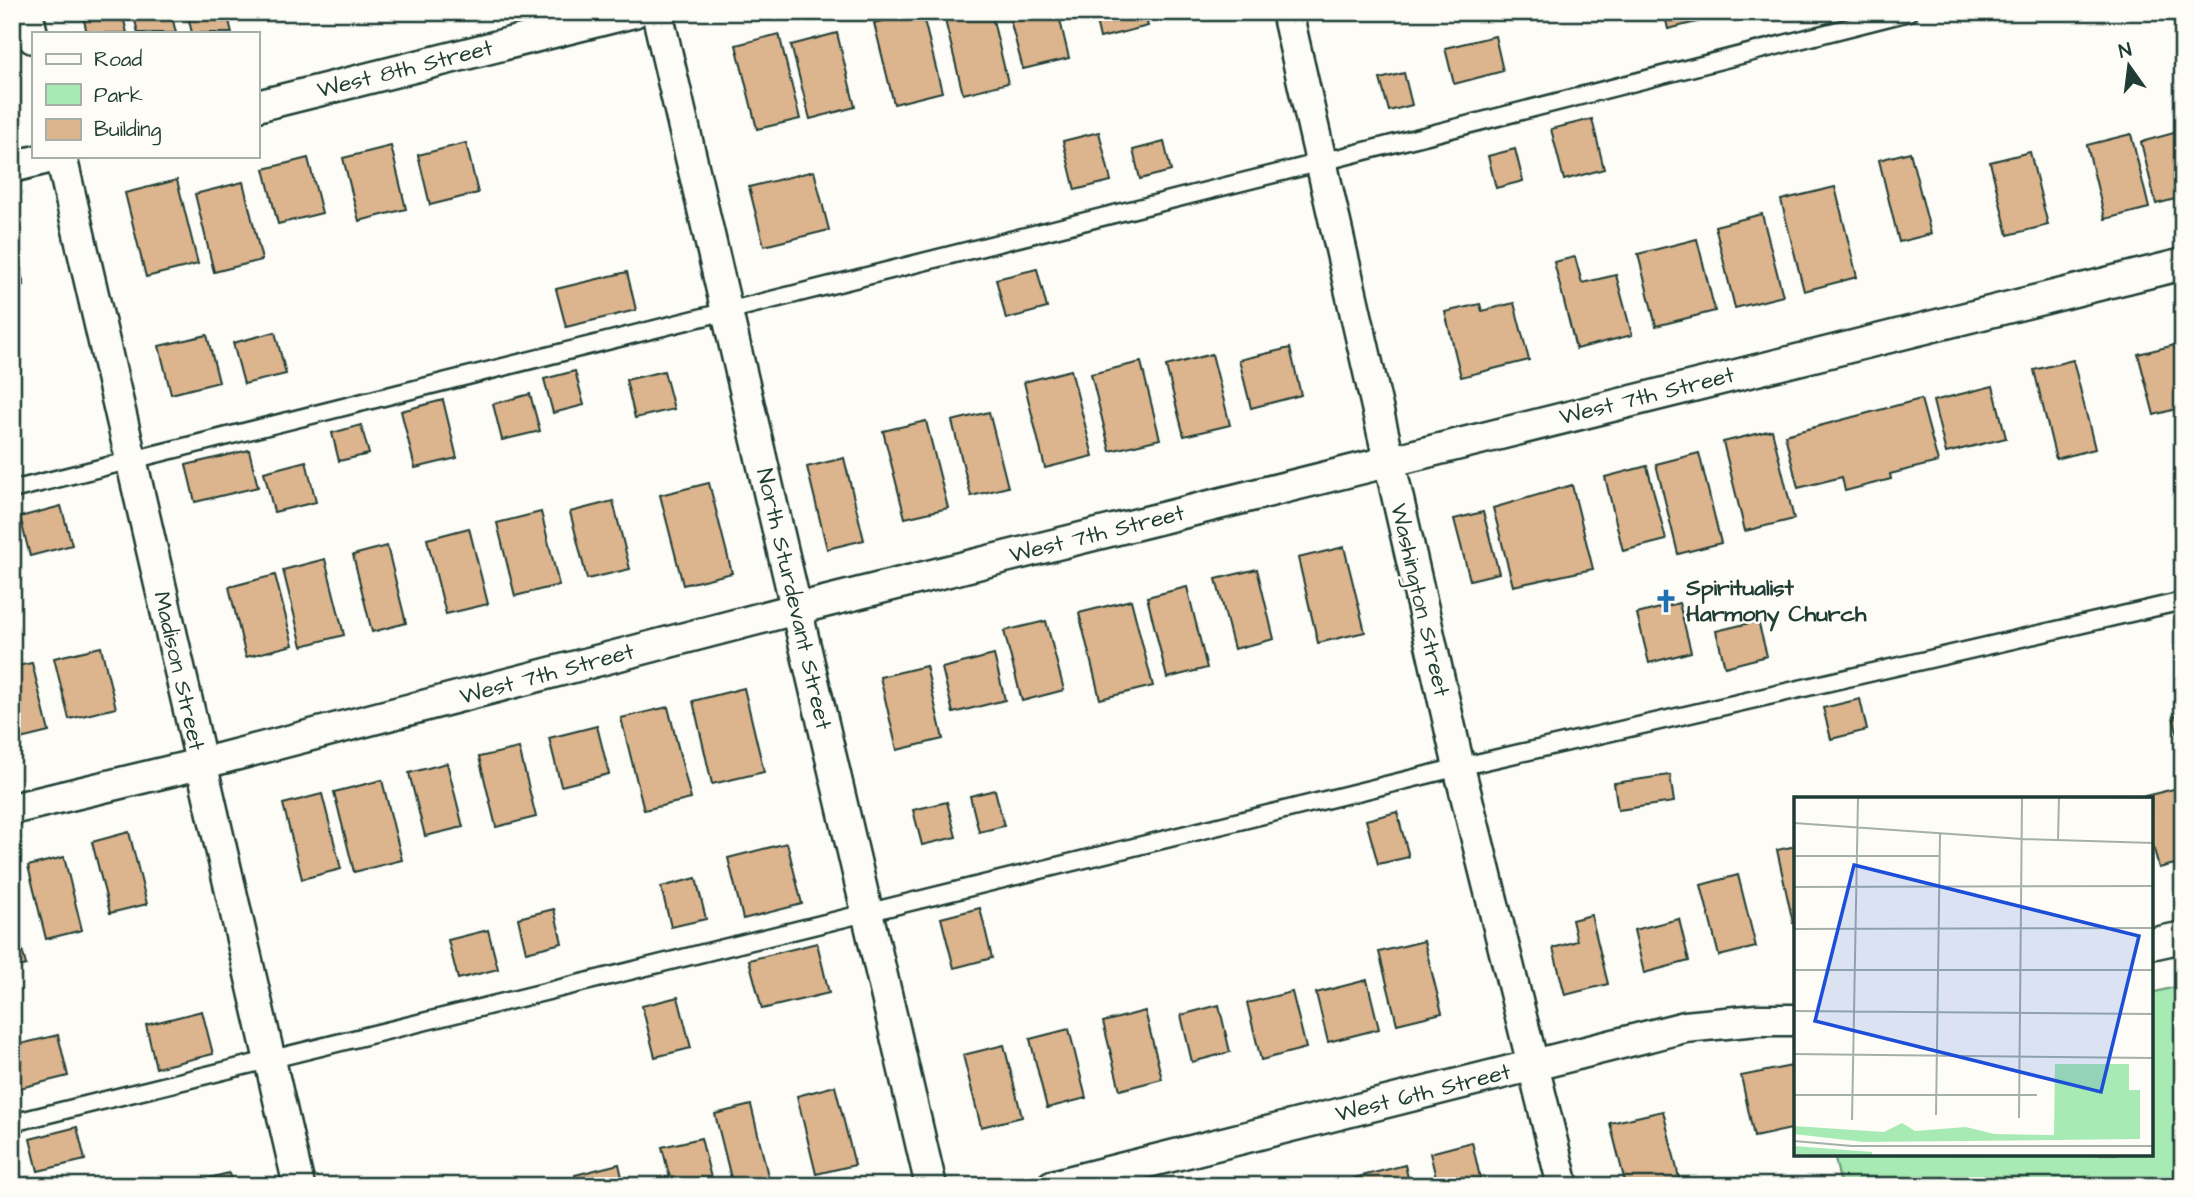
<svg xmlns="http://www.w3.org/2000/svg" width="2195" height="1198" font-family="'Architects Daughter',sans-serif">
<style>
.green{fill:#a8eab3;stroke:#649474;stroke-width:2}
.building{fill:#dcb48d;stroke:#1f3d34;stroke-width:2}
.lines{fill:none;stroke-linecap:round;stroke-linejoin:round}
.lane-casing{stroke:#1f3d34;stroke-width:21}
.street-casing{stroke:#1f3d34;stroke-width:35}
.lane{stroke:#fdfcf7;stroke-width:16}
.street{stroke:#fdfcf7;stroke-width:30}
.labels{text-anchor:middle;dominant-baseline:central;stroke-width:5;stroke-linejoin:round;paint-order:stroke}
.street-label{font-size:23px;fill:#1f3d34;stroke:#fdfcf7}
.poi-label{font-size:23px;font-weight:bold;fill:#1f3d34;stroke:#fdfcf7;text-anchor:start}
.inset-road{fill:none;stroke:#a4b0a9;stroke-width:2}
.view{fill:#1d4ed8;fill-opacity:0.15;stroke:#1d4ed8;stroke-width:3.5}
.inset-edge{fill:none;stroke:#1f3d34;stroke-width:3.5}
</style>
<rect width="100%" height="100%" fill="#fdfcf7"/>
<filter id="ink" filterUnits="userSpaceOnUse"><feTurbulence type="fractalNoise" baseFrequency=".0143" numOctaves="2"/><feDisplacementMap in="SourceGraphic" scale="14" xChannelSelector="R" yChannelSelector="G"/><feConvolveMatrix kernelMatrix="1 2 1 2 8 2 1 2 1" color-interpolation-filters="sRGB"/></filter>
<g filter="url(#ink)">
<polygon class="green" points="2183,985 2183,1186 1841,1186 1834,1154 2151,1154 2151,993"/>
<g class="building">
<polygon points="82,12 122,12 127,33 87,33"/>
<polygon points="133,12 171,12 176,33 138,33"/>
<polygon points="187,12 227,12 232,33 192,33"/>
<polygon points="917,12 922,12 942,92 894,104 874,23"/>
<polygon points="943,12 991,12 1008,83 963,94"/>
<polygon points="1008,12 1058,12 1069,58 1023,69"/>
<polygon points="1094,12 1144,12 1148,26 1100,38"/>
<polygon points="1664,12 1707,12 1709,19 1668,29"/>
<polygon points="837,33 855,107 810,119 791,45"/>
<polygon points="779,34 800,119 757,129 736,45"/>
<polygon points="1495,36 1503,71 1454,84 1445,48"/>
<polygon points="1404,73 1412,105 1389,111 1380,79"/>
<polygon points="1592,119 1604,169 1564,180 1551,129"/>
<polygon points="2181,131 2183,197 2156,204 2141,142"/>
<polygon points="1099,132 1111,181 1075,190 1063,141"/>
<polygon points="2131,134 2149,208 2105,219 2087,145"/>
<polygon points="1164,142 1171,171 1140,179 1133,150"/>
<polygon points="466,143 478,193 430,205 418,155"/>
<polygon points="391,146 406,209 359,221 343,158"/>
<polygon points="1515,149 1523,181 1496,188 1488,156"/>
<polygon points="1910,152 1931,234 1899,242 1879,160"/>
<polygon points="2030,152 2048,225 2008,235 1990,162"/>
<polygon points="308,158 322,213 278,224 264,169"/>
<polygon points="814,171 829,230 764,246 749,187"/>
<polygon points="177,180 198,264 146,277 125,193"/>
<polygon points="243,182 262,260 214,272 195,194"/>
<polygon points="1835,187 1857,277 1804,291 1781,200"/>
<polygon points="1762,214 1783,296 1735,308 1715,226"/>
<polygon points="12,239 24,285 12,288"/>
<polygon points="1697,239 1715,311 1656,326 1638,254"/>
<polygon points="1575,257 1582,283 1616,275 1632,335 1576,349 1554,262"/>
<polygon points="1037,269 1047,308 1006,319 996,279"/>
<polygon points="627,272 636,310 566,327 556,289"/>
<polygon points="1514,303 1529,360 1461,377 1445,312 1480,304 1482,311"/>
<polygon points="275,332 286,374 244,384 233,343"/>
<polygon points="207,335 219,382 171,394 159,346"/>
<polygon points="2183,343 2183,407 2154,415 2138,354"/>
<polygon points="1290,348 1301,395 1251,408 1239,360"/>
<polygon points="1212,354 1230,425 1184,436 1166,366"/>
<polygon points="2073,360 2095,449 2056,459 2034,370"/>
<polygon points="1141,362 1160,439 1110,451 1091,374"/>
<polygon points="1071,370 1093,456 1045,468 1024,382"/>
<polygon points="575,371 584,405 553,413 544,379"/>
<polygon points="664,371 674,409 635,418 626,380"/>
<polygon points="1993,386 2006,438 1946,453 1933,401"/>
<polygon points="530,394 540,431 502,440 493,404"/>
<polygon points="1921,399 1938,462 1890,474 1891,479 1845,491 1842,477 1798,488 1785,435"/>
<polygon points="443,400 457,458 415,468 401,411"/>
<polygon points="989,412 1008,487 971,496 952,421"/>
<polygon points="926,421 948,508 905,518 883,431"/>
<polygon points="361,425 369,454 339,461 332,433"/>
<polygon points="1772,430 1794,519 1745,531 1723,442"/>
<polygon points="249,450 258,487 195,502 186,465"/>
<polygon points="1699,453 1721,543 1678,554 1656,464"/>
<polygon points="844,458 864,540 827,549 807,467"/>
<polygon points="306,461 316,502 274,512 264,472"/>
<polygon points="1647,466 1666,540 1623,551 1605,477"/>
<polygon points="709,483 732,573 683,585 660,495"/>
<polygon points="1572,485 1593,569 1513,586 1493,508"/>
<polygon points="613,501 630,569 587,579 570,512"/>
<polygon points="61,506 72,545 30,556 20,517"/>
<polygon points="541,512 559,585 515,596 497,523"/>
<polygon points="1483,512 1499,573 1470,580 1454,519"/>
<polygon points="469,528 488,604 446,614 427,539"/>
<polygon points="387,546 406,623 372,632 353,555"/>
<polygon points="1344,547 1365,632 1318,643 1298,558"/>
<polygon points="325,559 344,635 302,646 283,570"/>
<polygon points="1257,569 1274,639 1234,649 1216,579"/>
<polygon points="275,575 293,645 246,657 229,587"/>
<polygon points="1187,587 1207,668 1167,678 1147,597"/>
<polygon points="1131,600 1153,686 1100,699 1079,613"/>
<polygon points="1679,603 1691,652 1649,663 1637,614"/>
<polygon points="1046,621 1064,690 1022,701 1004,631"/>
<polygon points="1758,621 1767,656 1725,667 1716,631"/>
<polygon points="101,647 116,708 69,719 54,658"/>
<polygon points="994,655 1005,700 953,713 942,668"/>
<polygon points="32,663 49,732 12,741 12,667"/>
<polygon points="926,666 943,739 897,750 880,677"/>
<polygon points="744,688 764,772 712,784 693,701"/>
<polygon points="1860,699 1867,730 1831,739 1823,708"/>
<polygon points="668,707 691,799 644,810 621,718"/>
<polygon points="2183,714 2183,755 2173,716"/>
<polygon points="597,726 609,774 561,786 549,738"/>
<polygon points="519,748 536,817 496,827 479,757"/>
<polygon points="447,763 463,827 425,836 409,773"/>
<polygon points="1670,775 1674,802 1618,810 1614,783"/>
<polygon points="382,780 402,860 354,872 334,792"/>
<polygon points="2178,788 2183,809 2183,862 2159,868 2151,838 2151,799 2141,797"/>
<polygon points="995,790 1004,826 979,832 970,796"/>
<polygon points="322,794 341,869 302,879 283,804"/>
<polygon points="947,802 956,837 922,845 913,810"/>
<polygon points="1397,812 1409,857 1378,864 1366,820"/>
<polygon points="129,832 147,904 110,913 92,842"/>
<polygon points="787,843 802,904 743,919 728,858"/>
<polygon points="1796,846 1796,922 1793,923 1777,850"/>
<polygon points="64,857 82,930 46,939 28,866"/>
<polygon points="1738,875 1756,947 1719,956 1701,885"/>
<polygon points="696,878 706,919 671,927 661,887"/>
<polygon points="980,908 992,958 954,968 941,918"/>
<polygon points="554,909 562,943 526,952 518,918"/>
<polygon points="12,911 26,965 12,969"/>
<polygon points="1591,915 1608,984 1565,995 1553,948 1577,941 1572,920"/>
<polygon points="1679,919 1689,961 1644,973 1634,930"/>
<polygon points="488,930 498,969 458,979 448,940"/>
<polygon points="1424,941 1442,1013 1397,1024 1379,952"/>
<polygon points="817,943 829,993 762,1009 749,960"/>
<polygon points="1367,980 1379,1029 1328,1042 1316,993"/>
<polygon points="1292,992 1306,1048 1261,1060 1247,1003"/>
<polygon points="678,997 691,1048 655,1057 642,1006"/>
<polygon points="1219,1005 1230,1052 1192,1062 1181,1015"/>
<polygon points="202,1011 213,1054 156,1068 146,1025"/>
<polygon points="1145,1011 1162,1079 1120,1090 1103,1022"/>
<polygon points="1069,1029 1086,1098 1047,1108 1030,1039"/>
<polygon points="58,1035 68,1076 12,1090 12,1046"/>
<polygon points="1004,1045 1022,1117 981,1127 963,1055"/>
<polygon points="1792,1066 1796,1085 1796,1128 1754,1137 1741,1076"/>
<polygon points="835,1086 855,1165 816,1174 797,1096"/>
<polygon points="751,1105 769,1180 745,1186 733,1186 715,1114"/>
<polygon points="1663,1111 1681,1186 1626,1186 1610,1123"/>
<polygon points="77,1127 85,1160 38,1171 30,1139"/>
<polygon points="701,1138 713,1186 672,1186 662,1147"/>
<polygon points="1472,1142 1482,1186 1438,1186 1430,1153"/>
<polygon points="619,1164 624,1186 577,1186 575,1175"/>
<polygon points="1405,1165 1410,1186 1356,1186 1354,1178"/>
<polygon points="229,1173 232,1186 184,1186 184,1184"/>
</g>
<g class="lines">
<g class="lane-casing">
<g id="lane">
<polyline points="12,490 1322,162 1909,12"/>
<polyline points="12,1123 1459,767 2183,601"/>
</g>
</g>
<g class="street-casing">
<g id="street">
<polyline points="27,12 33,38"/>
<polyline points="657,12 931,1186"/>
<polyline points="1287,12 1459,767 1563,1186"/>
<polyline points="257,106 634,12"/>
<polyline points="61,156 299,1186"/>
<polyline points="12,167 56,156"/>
<polyline points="12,809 200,764 796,609 2183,264"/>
<polyline points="2151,944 2183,937"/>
<polyline points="1052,1186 1685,1027 1757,1020 1796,1020"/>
</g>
</g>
<use href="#lane" class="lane"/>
<use href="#street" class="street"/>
</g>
</g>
<defs>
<g id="church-bare" transform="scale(1.89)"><path d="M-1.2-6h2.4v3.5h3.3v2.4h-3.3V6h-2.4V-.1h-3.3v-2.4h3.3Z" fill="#1f6fb2" stroke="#fdfcf7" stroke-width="2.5" paint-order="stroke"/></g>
</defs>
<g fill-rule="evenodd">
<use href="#church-bare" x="1666" y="601"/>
</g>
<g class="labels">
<g class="street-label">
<text transform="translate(405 69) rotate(-14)">West 8th Street</text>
<text transform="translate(1647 396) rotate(-14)">West 7th Street</text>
<text transform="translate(1097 534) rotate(-14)">West 7th Street</text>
<text transform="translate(794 599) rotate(77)">North Sturdevant Street</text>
<text transform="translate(1420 600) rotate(77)">Washington Street</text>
<text transform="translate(179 671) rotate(77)">Madison Street</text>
<text transform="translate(547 674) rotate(-15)">West 7th Street</text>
<text transform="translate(1423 1093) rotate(-14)">West 6th Street</text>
</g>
<g class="poi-label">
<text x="1686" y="588">Spiritualist<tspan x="1686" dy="26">Harmony Church</tspan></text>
</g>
</g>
<g transform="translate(1794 797)">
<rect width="359" height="359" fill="#fdfcf7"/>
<path d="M261 267H335V293H346V342L70 345 0 337V329L90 335 108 326 121 334 172 330 200 337 260 338ZM0 349 78 355V358L0 357Z" fill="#a8eab3"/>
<path class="inset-road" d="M260 0 359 1M0 26 228 42 359 46M264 43 265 0M0 59H145M0 90 359 89M0 132 359 131M0 173H359M0 214 359 217M0 257 359 261M0 298H243M142 318 146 37M225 321 228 0M58 323 64 0M0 344 58 349H359"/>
<path class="view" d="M60 68 345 139 307 295 21 224Z"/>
<rect width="359" height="359" class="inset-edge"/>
</g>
<rect width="2195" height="1198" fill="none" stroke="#fdfcf7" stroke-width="42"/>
<rect x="21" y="21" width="2153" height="1156" fill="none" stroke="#1f3d34" stroke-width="2.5" filter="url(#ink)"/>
<rect x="32" y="32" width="228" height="126" fill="#fdfcf7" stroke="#a4b0a9" stroke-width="2"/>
<rect x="46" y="54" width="35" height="10" fill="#fdfcf7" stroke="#a4b0a9" stroke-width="2"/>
<text x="94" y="66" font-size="21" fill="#1f3d34">Road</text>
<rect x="46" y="84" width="35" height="21" fill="#a8eab3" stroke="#a4b0a9" stroke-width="2"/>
<text x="94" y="102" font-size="21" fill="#1f3d34">Park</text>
<rect x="46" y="119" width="35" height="21" fill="#dcb48d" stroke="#a4b0a9" stroke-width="2"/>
<text x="94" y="136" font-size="21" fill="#1f3d34">Building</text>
<g transform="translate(2129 66) rotate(346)" stroke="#fdfcf7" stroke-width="5" paint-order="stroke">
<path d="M0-5L12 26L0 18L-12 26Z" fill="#1f3d34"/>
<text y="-10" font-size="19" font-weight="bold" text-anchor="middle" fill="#1f3d34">N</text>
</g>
</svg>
